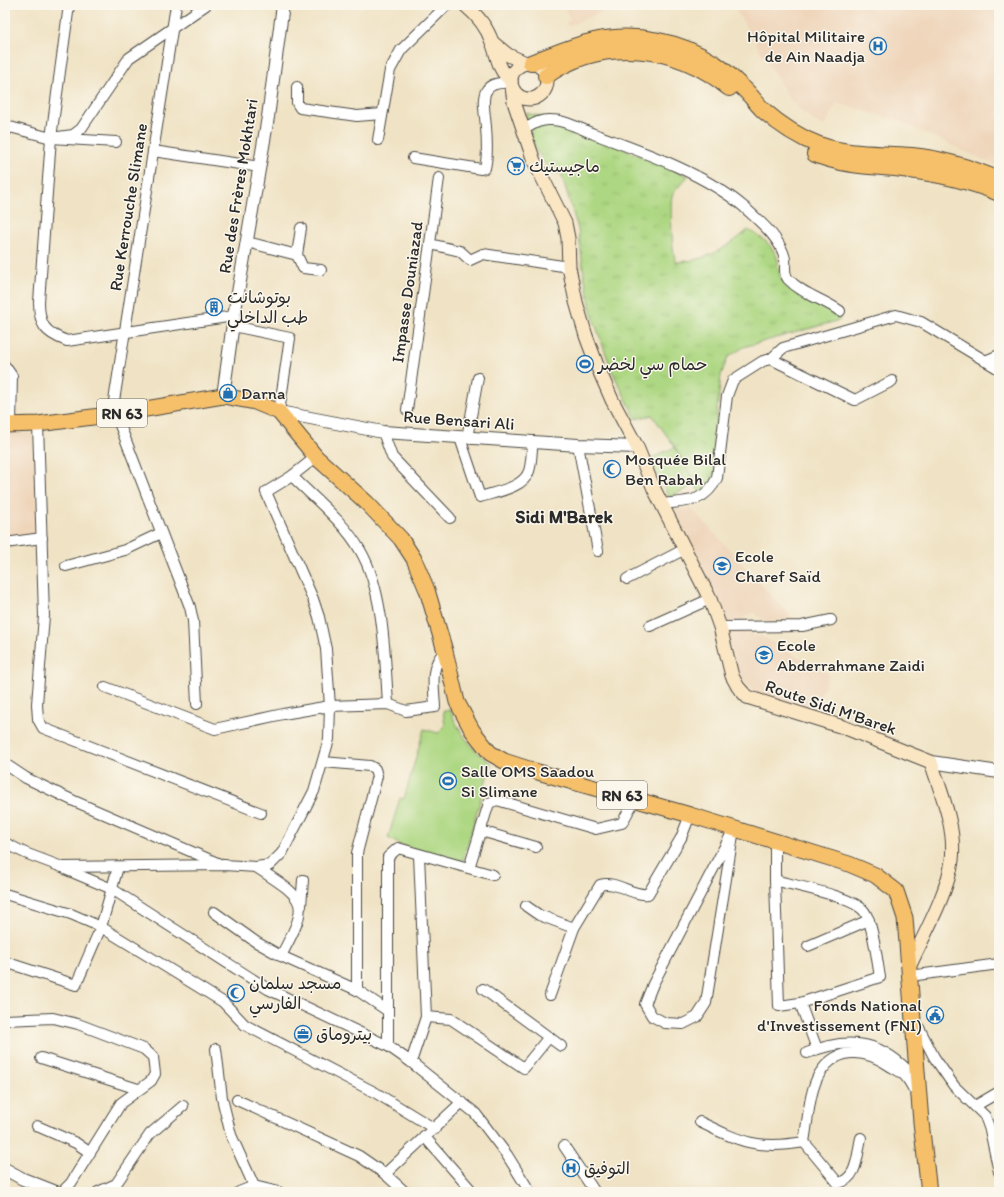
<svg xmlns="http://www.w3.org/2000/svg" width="1004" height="1197" font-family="Itim,'Playpen Sans Arabic',sans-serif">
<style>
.built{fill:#efd6bb}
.grass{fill:url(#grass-tufts);stroke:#6c8156}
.park{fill:#add782;stroke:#6c8156}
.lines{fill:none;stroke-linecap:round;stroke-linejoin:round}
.minor-casing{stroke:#494742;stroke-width:12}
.tertiary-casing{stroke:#494742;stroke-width:14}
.secondary-casing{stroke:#494742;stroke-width:15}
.primary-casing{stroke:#494742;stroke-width:17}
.trunk-casing{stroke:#494742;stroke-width:18}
.minor{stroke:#fff;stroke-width:10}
.tertiary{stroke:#fff;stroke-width:12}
.secondary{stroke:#fbe6c4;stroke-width:13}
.primary{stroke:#f6c06b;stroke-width:15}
.trunk{stroke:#f6c06b;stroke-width:16}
.labels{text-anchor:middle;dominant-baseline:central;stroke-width:3;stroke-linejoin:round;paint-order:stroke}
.shield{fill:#fbf7ec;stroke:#696865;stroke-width:1}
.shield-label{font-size:16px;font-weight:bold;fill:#2b2b2b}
.poi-label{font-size:17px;fill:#2b2b2b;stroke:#fbf7ec;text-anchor:start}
.street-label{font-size:17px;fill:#2b2b2b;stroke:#fbf7ec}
.neighbourhood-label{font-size:18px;font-weight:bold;fill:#2b2b2b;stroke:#fbf7ec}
</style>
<defs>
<pattern id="grass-tufts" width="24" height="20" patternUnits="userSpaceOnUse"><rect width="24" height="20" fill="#add782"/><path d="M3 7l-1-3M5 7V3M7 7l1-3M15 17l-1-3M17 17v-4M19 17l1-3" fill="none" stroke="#95b970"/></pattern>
</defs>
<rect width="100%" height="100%" fill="#fbf7ec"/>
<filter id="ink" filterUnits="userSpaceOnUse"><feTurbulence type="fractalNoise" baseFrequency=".025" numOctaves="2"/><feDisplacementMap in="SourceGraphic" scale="8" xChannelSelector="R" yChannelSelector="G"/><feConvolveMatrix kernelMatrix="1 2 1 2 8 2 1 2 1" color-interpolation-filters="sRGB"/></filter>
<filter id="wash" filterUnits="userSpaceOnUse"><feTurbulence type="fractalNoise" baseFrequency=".012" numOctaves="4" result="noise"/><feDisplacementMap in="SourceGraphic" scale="16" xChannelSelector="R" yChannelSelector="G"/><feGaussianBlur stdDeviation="0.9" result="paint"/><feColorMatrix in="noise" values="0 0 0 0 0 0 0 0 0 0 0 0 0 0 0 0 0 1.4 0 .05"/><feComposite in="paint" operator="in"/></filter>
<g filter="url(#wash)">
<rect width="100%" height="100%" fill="#f0e3c5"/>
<g class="built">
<polygon points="563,5 618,5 568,26 566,22 571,20"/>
<polygon points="733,5 999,5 999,167 902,122 837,103 824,126 814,121 803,113 788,97"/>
<polygon points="32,432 38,523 29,541 5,542 5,434"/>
<polygon points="691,508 793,619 764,621 754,612 743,618 744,623 727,624 679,519 676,509"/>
<polygon points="748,626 754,636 761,636 829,674 813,715 759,697 740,677 727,635 734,629"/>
</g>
<path class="grass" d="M526 113 552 119 688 176C684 182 675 189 672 196 670 204 672 255 676 262 706 261 726 248 748 230 761 237 771 243 777 257 780 267 777 277 786 286 803 303 827 299 840 320L744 347 728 357 721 375 717 411 715 472 710 485 700 493 675 447 652 415 636 419 612 371 592 315 584 275 578 229 561 173 552 174 534 147Z"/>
<g class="park">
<polygon points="675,447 695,485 669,497 649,459"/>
<path d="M450 710C459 732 471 749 491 763L463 860H454L400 845 388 838 400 798 404 799 424 729 438 733 445 726 443 711Z"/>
</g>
</g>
<g filter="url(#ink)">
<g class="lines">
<g class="minor-casing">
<g id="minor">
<path d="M69 5 51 138 39 302C39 325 45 333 67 341L234 316"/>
<polyline points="176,5 114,401 118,420 190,607 193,621 197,704"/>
<polyline points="297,87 297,103 300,108 357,116 382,114"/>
<path d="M523 130C532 125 540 119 551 120 565 120 581 129 594 134 643 152 704 173 744 207 758 220 781 238 785 259 786 266 783 273 788 279 802 294 823 299 840 311"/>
<polyline points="5,132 10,127 51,138 116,142"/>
<polyline points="51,138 73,135 81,129 129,58 206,5"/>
<polyline points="378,140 390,70 401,50 447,5"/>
<polyline points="153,151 260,167"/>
<path d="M413 158 481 169 485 168C488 156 487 140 486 127 484 103 476 80 511 83"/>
<polyline points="301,228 297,255 303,268 321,270"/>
<polyline points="247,242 297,255"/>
<polyline points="430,244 460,251 470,260 483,254 569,267"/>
<polyline points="233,326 290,338 279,412"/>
<polyline points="771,359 855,400 892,381"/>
<polyline points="985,361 999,355"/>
<polyline points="5,366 12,376 11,425"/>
<polyline points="407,410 439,178"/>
<polyline points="38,424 44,616 37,704 38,719 43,728 261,813"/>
<polyline points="383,432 392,457 450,518"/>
<path d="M460 438 480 497C495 492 524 488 529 471 532 462 531 452 533 442"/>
<polyline points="467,438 478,378"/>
<polyline points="578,445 598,551"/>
<path d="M316 457 292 476 266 492 313 599 319 617 326 649 330 706 388 704 406 711 435 707C434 685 429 667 445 651"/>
<path d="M292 476C315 499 344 522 360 550 384 590 385 658 388 704"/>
<path d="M662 504C687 501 705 503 717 478L727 396 733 380 763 361 771 359 783 348 896 315 921 322 999 369"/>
<polyline points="5,543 42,538"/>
<polyline points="66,566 125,550 161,533"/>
<polyline points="627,579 685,549"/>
<polyline points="650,626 710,599"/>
<polyline points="720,627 802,626 831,620"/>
<polyline points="323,762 370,766 375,769 377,776 357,853 357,990"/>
<polyline points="5,764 26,778 74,801 220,864"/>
<polygon points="734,829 706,1003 697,1017 683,1024 665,1023 652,1016 645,1004 653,984"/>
<polyline points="481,831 536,847"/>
<polyline points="5,843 25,853 62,867 224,865 256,867 270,865 282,853 314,791 329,739 330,706 283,714 215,729 105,687"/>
<path d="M256 867C308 901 310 901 281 956"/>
<polyline points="469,868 489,803 497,800 596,829 622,823 635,799"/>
<polyline points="67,870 112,889 268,989 388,1046 411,1062 475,1113 507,1155 530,1192"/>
<path d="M775 880C795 886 852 896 864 911 873 922 877 961 880 977L800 1003 779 1006 775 880V842"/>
<polyline points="5,894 71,914 101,927 223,1002 245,1025 376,1093 435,1129"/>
<polyline points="301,906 303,880"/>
<polyline points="526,906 539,915 574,928"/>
<polyline points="214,912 256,942 281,956 357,990 388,1011"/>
<polyline points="808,946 869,920"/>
<polyline points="5,962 76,985 101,927 118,867"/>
<polyline points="910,976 999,964"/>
<polyline points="483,989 561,1046"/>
<path d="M550 995 574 928 600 885C617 880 631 896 648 894L681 838 690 815"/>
<polyline points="800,1003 817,1049"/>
<polyline points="426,1017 451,1019 524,1068 549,1037"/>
<polyline points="5,1020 53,1018 78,1024 144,1049 153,1057 155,1074 151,1081 121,1103 71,1183 62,1192"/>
<polyline points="915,1020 934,1057 954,1086 985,1116 990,1130 999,1172"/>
<polyline points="388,1046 388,857 398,848 493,875"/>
<polyline points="216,1049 222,1098 231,1135 254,1186"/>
<path d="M807 1053C851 1035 883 1042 914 1077"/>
<polyline points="41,1058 138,1089"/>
<polyline points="411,1062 426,1017 419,855"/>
<polyline points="237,1100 359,1156 385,1174 405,1192"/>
<polyline points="975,1106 999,1092"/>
<path d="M700 1122C741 1142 758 1150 804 1142"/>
<polyline points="37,1126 76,1143 89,1152"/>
<polyline points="424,1136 471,1190"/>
<path d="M861 1138C857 1154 858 1179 838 1183L804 1142C808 1121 809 1090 820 1073 838 1045 867 1050 890 1066 895 1069 902 1072 905 1076 910 1081 913 1089 917 1095"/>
<polyline points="564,1146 595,1192"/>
<polyline points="385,1174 462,1102"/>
<polyline points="98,1192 116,1184 150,1134 183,1106"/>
<polyline points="239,1192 254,1186 279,1192"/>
</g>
</g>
<g class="tertiary-casing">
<g id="tertiary">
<polyline points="223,396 234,316 268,117 283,5"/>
<polyline points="279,412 383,432 578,445 637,447"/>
<polyline points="931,762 999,772"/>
<polyline points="5,1169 23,1179 56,1192"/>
</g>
</g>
<g class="secondary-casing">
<g id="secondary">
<path d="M465 5C477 15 487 27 492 42 498 57 498 70 511 81"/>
<polyline points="492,42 508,55 526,63"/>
<circle cx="529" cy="81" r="18"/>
<path d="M512 87 514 102 534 161 565 223 568 238 569 267 576 302 586 336 598 368 612 400 637 447 654 489 710 599 720 627 732 676 738 687 747 697 843 727 931 762C941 793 956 827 952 860 949 890 923 937 910 965"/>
</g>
</g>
<g class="primary-casing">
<polyline id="primary" points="5,425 38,424 116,414 223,396 255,402 279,412 316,457 367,503 401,539 414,559 427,590 445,651 457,702 472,730 490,753 504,761 538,772 690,815 849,864 875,875 896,891 905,918 921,1122 929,1192"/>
</g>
<g class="trunk-casing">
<g id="trunk">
<path d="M531 63C552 55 572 46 594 41 634 32 681 41 715 64 725 70 734 80 743 88 750 94 756 103 763 110 780 125 798 137 819 145 849 156 881 153 912 156 942 159 971 168 999 180"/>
<path d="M546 76C602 36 677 44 729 88"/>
<path d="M815 154C841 165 867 166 895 168 930 172 967 179 999 193"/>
</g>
</g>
<use href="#minor" class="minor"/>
<use href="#tertiary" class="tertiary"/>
<use href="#secondary" class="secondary"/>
<use href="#primary" class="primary"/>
<use href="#trunk" class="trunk"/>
</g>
</g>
<defs>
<g id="hospital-ring" transform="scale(0.9)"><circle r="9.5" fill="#fbf7ec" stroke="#1f6fb2" stroke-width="1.5"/><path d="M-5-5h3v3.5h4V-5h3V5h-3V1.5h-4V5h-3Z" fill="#1f6fb2"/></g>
<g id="supermarket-ring" transform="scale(0.9)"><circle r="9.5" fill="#fbf7ec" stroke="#1f6fb2" stroke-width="1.5"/><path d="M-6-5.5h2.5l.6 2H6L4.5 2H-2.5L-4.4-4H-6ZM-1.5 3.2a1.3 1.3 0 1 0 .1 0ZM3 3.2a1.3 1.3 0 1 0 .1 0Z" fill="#1f6fb2"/></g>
<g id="building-ring" transform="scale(0.9)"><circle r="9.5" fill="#fbf7ec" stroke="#1f6fb2" stroke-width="1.5"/><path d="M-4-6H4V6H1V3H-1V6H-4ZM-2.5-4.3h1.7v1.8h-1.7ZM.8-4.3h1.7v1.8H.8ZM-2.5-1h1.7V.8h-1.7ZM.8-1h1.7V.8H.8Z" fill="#1f6fb2"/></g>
<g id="stadium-ring" transform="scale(0.9)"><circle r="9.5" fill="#fbf7ec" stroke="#1f6fb2" stroke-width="1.5"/><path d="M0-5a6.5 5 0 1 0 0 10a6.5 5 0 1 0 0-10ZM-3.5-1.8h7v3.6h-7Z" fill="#1f6fb2"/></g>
<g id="shop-ring" transform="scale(0.9)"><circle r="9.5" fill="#fbf7ec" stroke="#1f6fb2" stroke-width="1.5"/><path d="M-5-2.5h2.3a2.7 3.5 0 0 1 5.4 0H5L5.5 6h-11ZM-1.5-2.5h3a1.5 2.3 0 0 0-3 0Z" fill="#1f6fb2"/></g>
<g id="mosque-ring" transform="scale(0.9)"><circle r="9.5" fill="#fbf7ec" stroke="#1f6fb2" stroke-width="1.5"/><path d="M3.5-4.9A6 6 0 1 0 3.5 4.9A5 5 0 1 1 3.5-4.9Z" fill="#1f6fb2"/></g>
<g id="school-ring" transform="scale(0.9)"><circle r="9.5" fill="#fbf7ec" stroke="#1f6fb2" stroke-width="1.5"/><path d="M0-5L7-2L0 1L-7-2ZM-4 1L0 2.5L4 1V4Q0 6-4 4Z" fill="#1f6fb2"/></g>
<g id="civic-ring" transform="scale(0.9)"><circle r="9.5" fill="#fbf7ec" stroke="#1f6fb2" stroke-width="1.5"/><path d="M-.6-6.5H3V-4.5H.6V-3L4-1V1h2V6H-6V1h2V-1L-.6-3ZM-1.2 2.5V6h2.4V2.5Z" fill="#1f6fb2"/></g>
<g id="office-ring" transform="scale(0.9)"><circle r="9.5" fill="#fbf7ec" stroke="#1f6fb2" stroke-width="1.5"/><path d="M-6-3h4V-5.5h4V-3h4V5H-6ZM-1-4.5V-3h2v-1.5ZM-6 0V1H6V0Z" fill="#1f6fb2"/></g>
</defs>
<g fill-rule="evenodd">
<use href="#hospital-ring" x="878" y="46"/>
<use href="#supermarket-ring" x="516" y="166"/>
<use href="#building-ring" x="214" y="307"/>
<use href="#stadium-ring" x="585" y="364"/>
<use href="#shop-ring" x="228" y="393"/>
<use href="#mosque-ring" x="612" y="469"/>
<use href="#school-ring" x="722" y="566"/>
<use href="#school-ring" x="764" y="655"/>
<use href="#stadium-ring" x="448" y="781"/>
<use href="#mosque-ring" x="236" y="993"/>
<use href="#civic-ring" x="935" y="1015"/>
<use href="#office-ring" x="303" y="1034"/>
<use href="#hospital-ring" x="571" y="1168"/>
</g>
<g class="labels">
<g class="shield">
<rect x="97" y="399" width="50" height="28" rx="3"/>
<rect x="597" y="781" width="50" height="28" rx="3"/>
</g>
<g class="shield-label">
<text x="122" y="413">RN 63</text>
<text x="622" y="795">RN 63</text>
</g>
<g class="poi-label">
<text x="865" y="36" text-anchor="end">Hôpital Militaire<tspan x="865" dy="20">de Ain Naadja</tspan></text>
<text x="529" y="166">ماجيستيك</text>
<text x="227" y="297">بوتوشانت<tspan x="227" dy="20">طب الداخلي</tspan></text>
<text x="598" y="364">حمام سي لخضر</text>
<text x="241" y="393">Darna</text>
<text x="625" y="459">Mosquée Bilal<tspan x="625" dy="20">Ben Rabah</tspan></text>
<text x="735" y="556">Ecole<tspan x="735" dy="20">Charef Saïd</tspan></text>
<text x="777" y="645">Ecole<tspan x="777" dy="20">Abderrahmane Zaidi</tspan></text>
<text x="461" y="771">Salle OMS Saadou<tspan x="461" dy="20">Si Slimane</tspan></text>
<text x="249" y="983">مسجد سلمان<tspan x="249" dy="20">الفارسي</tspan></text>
<text x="922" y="1005" text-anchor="end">Fonds National<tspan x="922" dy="20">d'Investissement (FNI)</tspan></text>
<text x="316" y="1034">بيتروماق</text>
<text x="584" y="1168">التوفيق</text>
</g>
<g class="street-label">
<text transform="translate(238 186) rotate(-81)">Rue des Frères Mokhtari</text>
<text transform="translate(128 207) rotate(-81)">Rue Kerrouche Slimane</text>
<text transform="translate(407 292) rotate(-82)">Impasse Douniazad</text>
<text transform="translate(459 420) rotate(4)">Rue Bensari Ali</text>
<text transform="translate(831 707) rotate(19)">Route Sidi M'Barek</text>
</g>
<g class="neighbourhood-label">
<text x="564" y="517">Sidi M'Barek</text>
</g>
</g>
<rect width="1004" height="1197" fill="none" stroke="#fbf7ec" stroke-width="20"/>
</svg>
